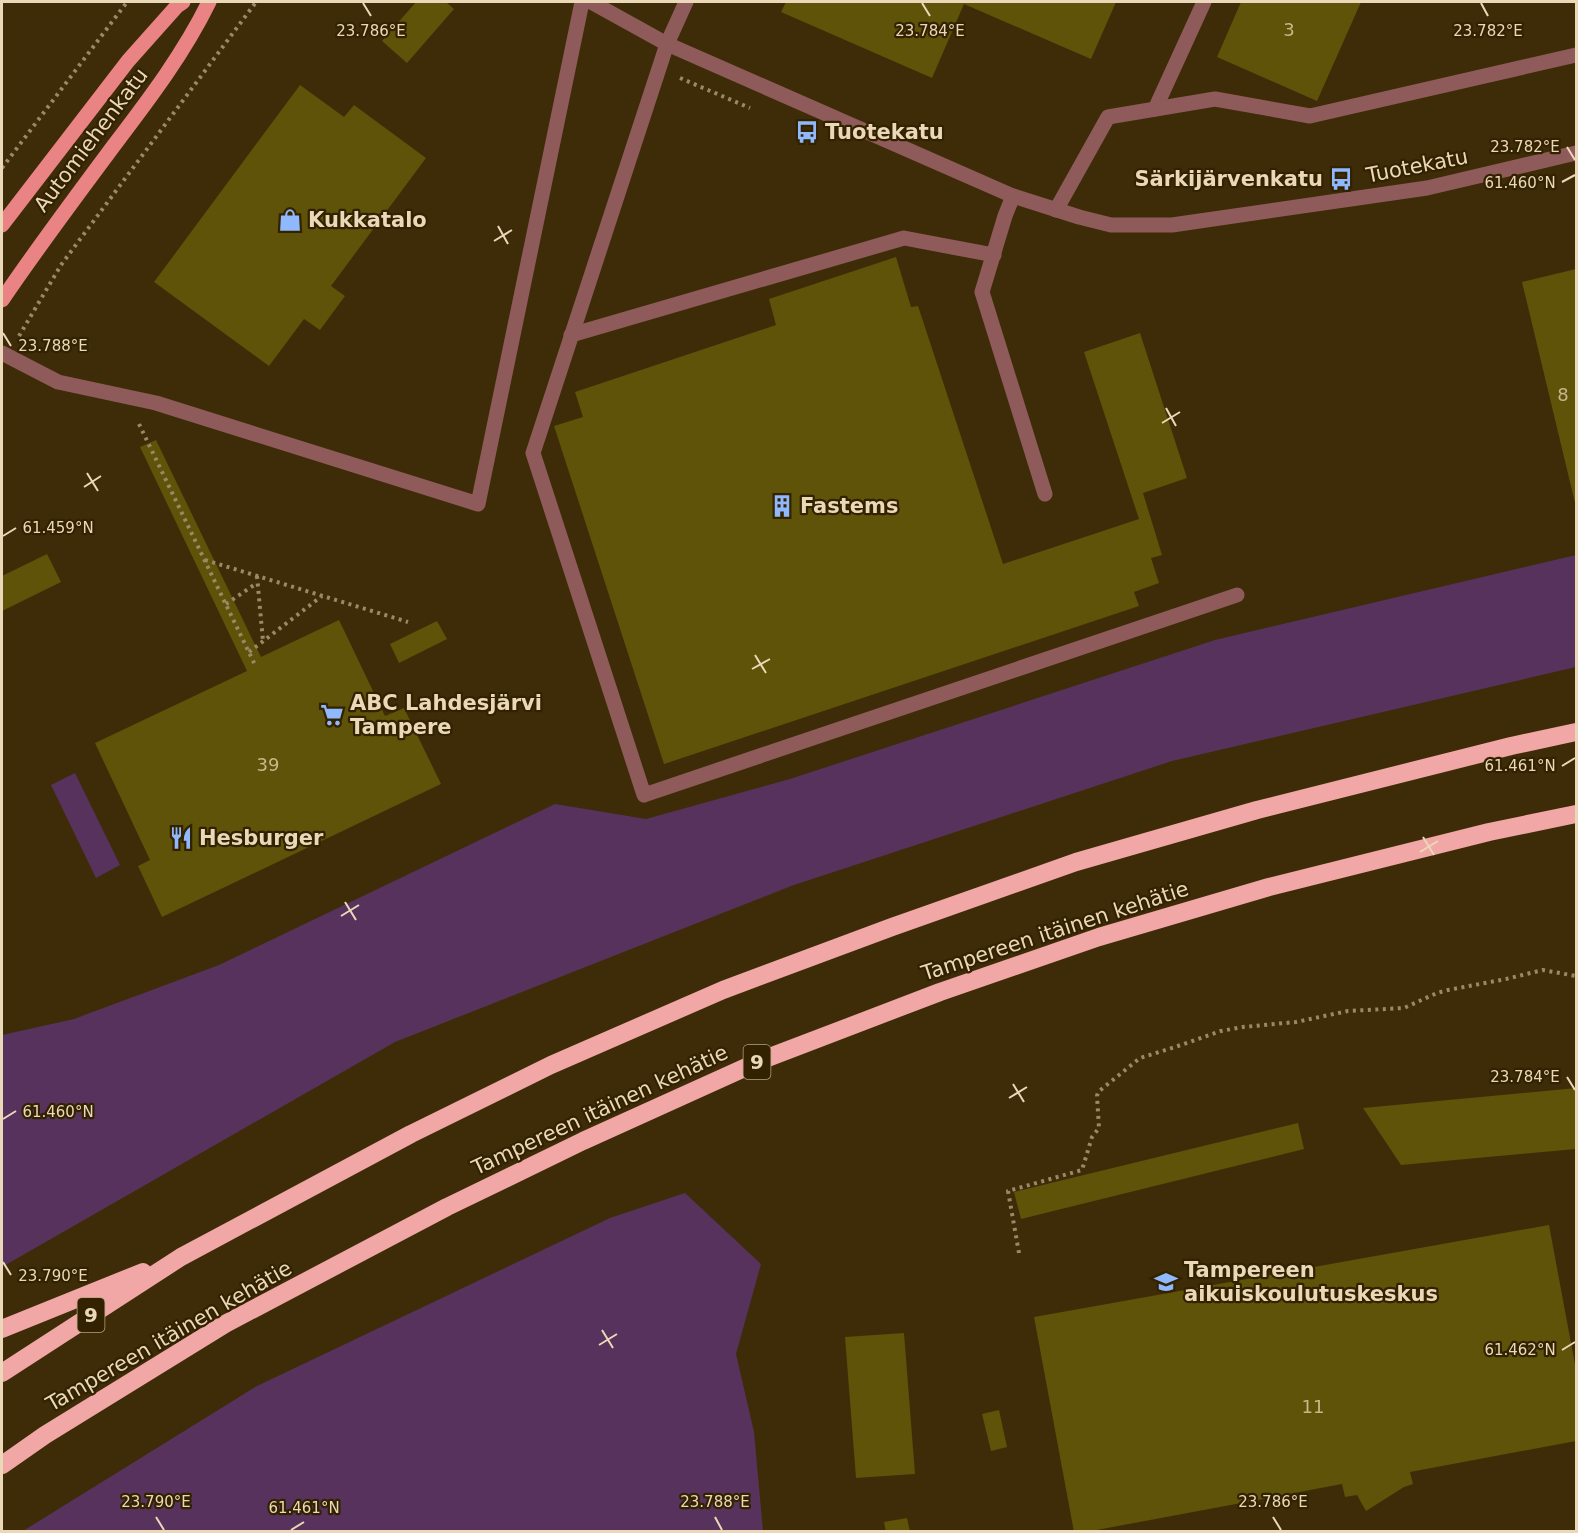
<svg xmlns="http://www.w3.org/2000/svg" width="1578" height="1533" font-family="'DejaVu Sans',sans-serif">
<style>
.green{fill:#56325d}
.building{fill:#5e5308}
.lines{fill:none;stroke-linecap:round;stroke-linejoin:round}
.path{stroke:#9a8866;stroke-width:4;stroke-dasharray:3 4.5;stroke-linecap:butt}
.minor{stroke:#8e5b5a;stroke-width:15}
.major{stroke:#ea8484;stroke-width:15}
.highway{stroke:#f1a7a5;stroke-width:18}
.ticks{fill:none;stroke:#ebd8b8;stroke-width:2}
.labels{text-anchor:middle;dominant-baseline:central;stroke-width:4.5;stroke-linejoin:round;paint-order:stroke}
.number-label{font-size:18px;fill:#c8b78c}
.shield{fill:#320;stroke:#b4a181;stroke-width:1.5}
.shield-label{font-size:20px;font-weight:bold;fill:#ebd8b8}
.poi-label{font-size:21px;font-weight:bold;fill:#ebd8b8;stroke:#320;text-anchor:start}
.street-label{font-size:21px;fill:#ebd8b8;stroke:#320}
.ticks-label{font-size:15px;text-anchor:middle;fill:#ebd8b8;stroke:#320;stroke-width:4.5;stroke-linejoin:round;paint-order:stroke}
</style>
<rect width="100%" height="100%" fill="#3e2c08"/>
<g class="green">
<polygon points="1576,555 1576,667 1172,761 794,885 395,1042 2,1267 2,1035 74,1019 219,965 555,804 646,819 790,779 1215,640"/>
<polygon points="75,773 120,865 96,878 51,785"/>
<polygon points="685,1193 761,1264 736,1354 754,1432 763,1531 23,1531 257,1386 610,1218"/>
</g>
<g class="building">
<polygon points="416,2 446,2 454,9 407,63 382,41"/>
<polygon points="786,2 1116,2 1091,59 964,4 932,78 781,12"/>
<polygon points="1241,2 1361,2 1317,101 1217,57"/>
<polygon points="300,85 344,117 354,105 426,158 331,286 345,296 320,330 304,319 269,366 154,282"/>
<polygon points="896,257 911,307 918,306 1003,564 1139,519 1084,352 1140,333 1187,478 1143,493 1162,555 1151,558 1159,583 1134,592 1139,606 664,764 554,426 583,417 575,392 776,325 769,299"/>
<polygon points="1576,269 1576,507 1522,282"/>
<polygon points="156,440 261,657 339,620 385,716 404,708 441,784 162,917 138,866 150,860 95,743 247,671 140,447"/>
<polygon points="47,554 61,582 2,611 2,576"/>
<polygon points="437,621 447,639 399,663 390,644"/>
<polygon points="1576,1088 1576,1149 1401,1165 1363,1108"/>
<polygon points="1298,1123 1304,1149 1021,1219 1014,1192"/>
<polygon points="1549,1225 1576,1370 1576,1441 1410,1472 1413,1484 1404,1487 1366,1511 1357,1495 1345,1497 1342,1484 1086,1532 1074,1532 1034,1317"/>
<polygon points="904,1333 915,1474 856,1478 845,1337"/>
<polygon points="999,1410 1007,1447 991,1451 982,1414"/>
<polygon points="907,1518 910,1532 886,1532 884,1522"/>
</g>
<g class="lines">
<g class="path">
<polyline points="680,78 750,108"/>
<polyline points="2,168 127,2"/>
<polyline points="19,336 61,265 256,2"/>
<polyline points="139,424 256,667"/>
<polyline points="205,560 408,622"/>
<polyline points="257,576 263,641"/>
<polyline points="226,604 257,583"/>
<polyline points="249,652 322,596"/>
<polyline points="1019,1253 1008,1191 1082,1170 1092,1137 1099,1128 1097,1096 1098,1092 1140,1058 1175,1047 1221,1031 1243,1027 1296,1022 1348,1011 1404,1008 1437,993 1448,990 1506,979 1543,970 1576,976"/>
</g>
<g class="minor">
<polyline points="591,2 667,44 1013,196 1079,217 1111,225 1172,225 1427,188 1576,153"/>
<polyline points="686,2 667,44 533,453 644,795 1237,595"/>
<polyline points="1155,109 1204,2"/>
<polyline points="1013,196 1005,216 982,292 1045,494"/>
<polyline points="1056,210 1108,117 1215,99 1310,116 1576,55"/>
<polyline points="571,335 904,238 994,255"/>
<polyline points="2,353 58,382 156,403 478,504 582,2"/>
</g>
<g class="major">
<polyline points="2,225 128,61 177,6 183,2"/>
<path d="M2 300C38 247 77 195 115 144 150 98 184 53 209 2"/>
</g>
<g class="highway">
<polyline points="2,1329 143,1272"/>
<polyline points="2,1373 181,1257 411,1134 551,1065 723,990 892,927 1076,862 1257,810 1511,746 1576,732"/>
<polyline points="2,1465 45,1435 225,1324 447,1207 583,1141 762,1060 940,992 1099,937 1269,887 1489,832 1576,814"/>
</g>
</g>
<path class="ticks" d="M363 3 371 16M922 3 930 16M1481 3 1488 16M1567 147 1575 160M1562 182 1575 175M498 226 508 244M494 241 512 230M3 333 11 346M1166 408 1176 426M1162 423 1180 412M87 473 98 491M84 487 101 476M3 536 16 528M755 655 766 673M752 669 770 659M1562 766 1575 758M1423 837 1434 855M1420 852 1438 841M345 902 356 920M341 916 359 905M1567 1077 1575 1090M1013 1084 1024 1102M1009 1098 1027 1087M3 1119 16 1111M3 1262 11 1275M602 1330 613 1348M599 1345 617 1334M1562 1350 1575 1342M156 1517 164 1530M715 1517 722 1530M1273 1517 1281 1530M291 1530 304 1522"/>
<defs>
<g id="bus-bare" transform="scale(1.8)"><path d="M-5-6H5V4H4V6H2V4H-2V6H-4V4H-5ZM-3.5-4V0h7V-4ZM-3.5 1.2v1.5H-2V1.2ZM2 1.2v1.5H3.5V1.2Z" fill="#90b8fd" stroke="#320" stroke-width="2.5" paint-order="stroke"/></g>
<g id="shop-bare" transform="scale(1.8)"><path d="M-5-2.5h2.3a2.7 3.5 0 0 1 5.4 0H5L5.5 6h-11ZM-1.5-2.5h3a1.5 2.3 0 0 0-3 0Z" fill="#90b8fd" stroke="#320" stroke-width="2.5" paint-order="stroke"/></g>
<g id="building-bare" transform="scale(1.8)"><path d="M-4-6H4V6H1V3H-1V6H-4ZM-2.5-4.3h1.7v1.8h-1.7ZM.8-4.3h1.7v1.8H.8ZM-2.5-1h1.7V.8h-1.7ZM.8-1h1.7V.8H.8Z" fill="#90b8fd" stroke="#320" stroke-width="2.5" paint-order="stroke"/></g>
<g id="supermarket-bare" transform="scale(1.8)"><path d="M-6-5.5h2.5l.6 2H6L4.5 2H-2.5L-4.4-4H-6ZM-1.5 3.2a1.3 1.3 0 1 0 .1 0ZM3 3.2a1.3 1.3 0 1 0 .1 0Z" fill="#90b8fd" stroke="#320" stroke-width="2.5" paint-order="stroke"/></g>
<g id="restaurant-bare" transform="scale(1.8)"><path d="M-5-6h1v4h1v-4h1v4h1v-4h1v5L-1.5 .5V6h-2V.5L-5-1ZM5-6V6H3V1.5H1.5Q1.5-4 5-6Z" fill="#90b8fd" stroke="#320" stroke-width="2.5" paint-order="stroke"/></g>
<g id="school-bare" transform="scale(1.8)"><path d="M0-5L7-2L0 1L-7-2ZM-4 1L0 2.5L4 1V4Q0 6-4 4Z" fill="#90b8fd" stroke="#320" stroke-width="2.5" paint-order="stroke"/></g>
</defs>
<g fill-rule="evenodd">
<use href="#bus-bare" x="807" y="132"/>
<use href="#bus-bare" x="1341" y="179"/>
<use href="#shop-bare" x="290" y="220"/>
<use href="#building-bare" x="782" y="506"/>
<use href="#supermarket-bare" x="332" y="715"/>
<use href="#restaurant-bare" x="181" y="838"/>
<use href="#school-bare" x="1166" y="1282"/>
</g>
<g class="labels">
<g class="number-label">
<text x="1289" y="29">3</text>
<text x="1563" y="394">8</text>
<text x="268" y="764">39</text>
<text x="1313" y="1406">11</text>
</g>
<g class="shield">
<rect x="743.5" y="1045" width="27" height="34" rx="4.5"/>
<rect x="77.5" y="1298" width="27" height="34" rx="4.5"/>
</g>
<g class="shield-label">
<text x="757" y="1062">9</text>
<text x="91" y="1315">9</text>
</g>
<g class="poi-label">
<text x="825" y="132">Tuotekatu</text>
<text x="1323" y="179" text-anchor="end">Särkijärvenkatu</text>
<text x="308" y="220">Kukkatalo</text>
<text x="800" y="506">Fastems</text>
<text x="350" y="703">ABC Lahdesjärvi<tspan x="350" dy="24">Tampere</tspan></text>
<text x="199" y="838">Hesburger</text>
<text x="1184" y="1270">Tampereen<tspan x="1184" dy="24">aikuiskoulutuskeskus</tspan></text>
</g>
<g class="street-label">
<text transform="translate(91 140) rotate(-53)">Automiehenkatu</text>
<text transform="translate(1417 166) rotate(-11)">Tuotekatu</text>
<text transform="translate(1055 931) rotate(-18)">Tampereen itäinen kehätie</text>
<text transform="translate(600 1110) rotate(-25)">Tampereen itäinen kehätie</text>
<text transform="translate(169 1336) rotate(-30)">Tampereen itäinen kehätie</text>
</g>
</g>
<g class="ticks-label">
<text x="371" y="36">23.786°E</text>
<text x="930" y="36">23.784°E</text>
<text x="1488" y="36">23.782°E</text>
<text x="1525" y="152">23.782°E</text>
<text x="1520" y="188">61.460°N</text>
<text x="53" y="351">23.788°E</text>
<text x="58" y="533">61.459°N</text>
<text x="1520" y="771">61.461°N</text>
<text x="1525" y="1082">23.784°E</text>
<text x="58" y="1117">61.460°N</text>
<text x="53" y="1281">23.790°E</text>
<text x="1520" y="1355">61.462°N</text>
<text x="156" y="1507">23.790°E</text>
<text x="715" y="1507">23.788°E</text>
<text x="1273" y="1507">23.786°E</text>
<text x="304" y="1513">61.461°N</text>
</g>
<rect width="1578" height="1533" fill="none" stroke="#ebd8b8" stroke-width="6"/>
</svg>
